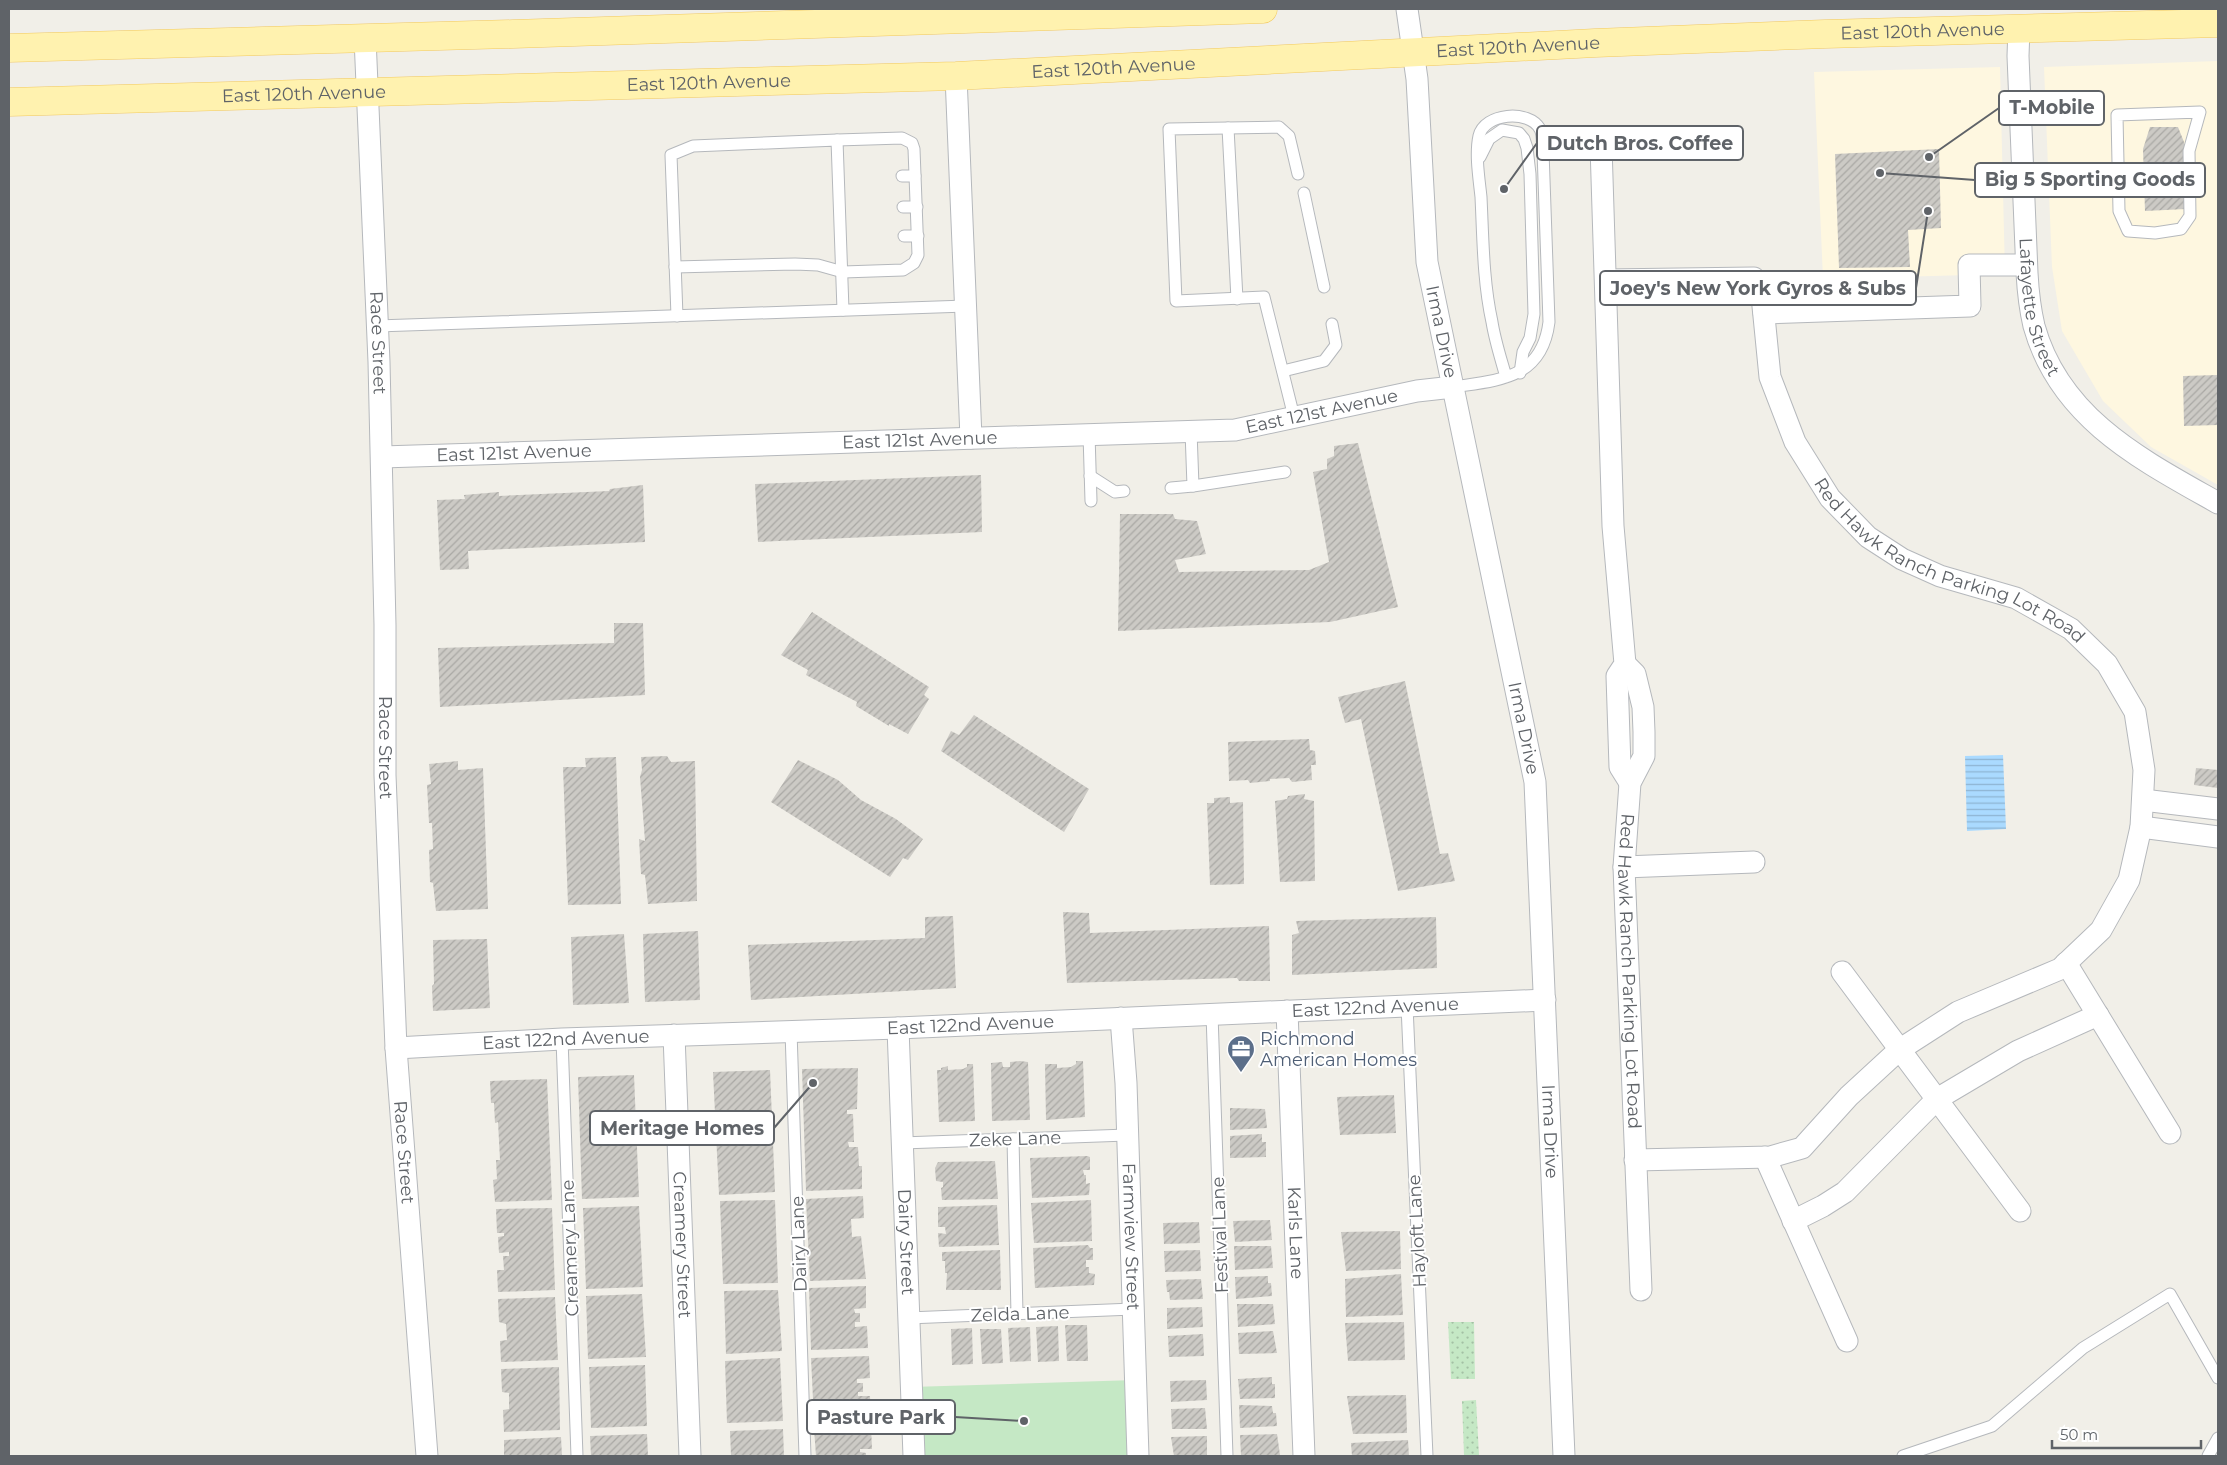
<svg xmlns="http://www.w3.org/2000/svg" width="2227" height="1465" font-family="Montserrat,sans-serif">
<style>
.commercial{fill:#fef7e0}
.grass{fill:url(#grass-dots)}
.park{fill:#c5e8c5}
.water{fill:url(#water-rules)}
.building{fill:url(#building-hatch)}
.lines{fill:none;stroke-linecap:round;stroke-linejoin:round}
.service-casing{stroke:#b5b8bc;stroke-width:13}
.minor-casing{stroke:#b5b8bc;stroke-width:23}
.primary-casing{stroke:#f2c960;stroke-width:29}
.service{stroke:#fff;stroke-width:11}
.minor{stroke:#fff;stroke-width:21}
.primary{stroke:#fff2af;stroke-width:28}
.labels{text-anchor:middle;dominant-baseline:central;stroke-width:4;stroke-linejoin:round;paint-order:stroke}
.street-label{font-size:18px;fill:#5f6368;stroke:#fff}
.service-label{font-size:18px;fill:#4e5e75;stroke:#fff;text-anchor:start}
.leader{fill:none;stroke:#5f6368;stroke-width:2}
.callout-dot{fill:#5f6368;stroke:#fff;stroke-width:2}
.callout{fill:#fff;stroke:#5f6368;stroke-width:2}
.callout-label{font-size:19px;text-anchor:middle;font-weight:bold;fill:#5f6368}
</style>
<defs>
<pattern id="grass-dots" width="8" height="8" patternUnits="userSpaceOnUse" patternTransform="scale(1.25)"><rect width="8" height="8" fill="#c5e8c5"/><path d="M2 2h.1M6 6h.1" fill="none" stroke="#a3c0a4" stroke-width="1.8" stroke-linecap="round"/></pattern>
<pattern id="water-rules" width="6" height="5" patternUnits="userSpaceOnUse" patternTransform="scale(1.25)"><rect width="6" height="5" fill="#aadaff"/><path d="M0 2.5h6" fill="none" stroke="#8eb4d2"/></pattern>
<pattern id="building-hatch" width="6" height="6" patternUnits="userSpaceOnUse" patternTransform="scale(1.25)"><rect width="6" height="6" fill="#cccac5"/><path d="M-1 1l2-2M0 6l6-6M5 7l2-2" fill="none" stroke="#a9a8a4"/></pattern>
</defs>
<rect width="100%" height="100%" fill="#f1efe8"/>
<g class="commercial">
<polygon points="2218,61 2218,485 2151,447 2103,401 2062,331 2052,267 2044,67"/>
<polygon points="2000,67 2005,274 1823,279 1814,72"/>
</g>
<g class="grass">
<polygon points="1448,1322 1474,1322 1475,1379 1451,1379"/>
<polygon points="1476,1400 1479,1455 1464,1455 1462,1401"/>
</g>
<polygon class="park" points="1135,1380 1138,1456 914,1456 911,1387"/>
<polygon class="water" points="2003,755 2006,829 1967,831 1965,756"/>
<g class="building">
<polygon points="2150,127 2178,127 2184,142 2186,209 2145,211 2143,149"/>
<polygon points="1939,149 1941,228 1908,230 1910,267 1839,268 1835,154"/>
<polygon points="2218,375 2218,425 2184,426 2183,376"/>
<polygon points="1358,443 1398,607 1330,622 1118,631 1120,514 1173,514 1175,519 1197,521 1206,554 1175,560 1179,572 1309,570 1329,562 1313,472 1327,469 1327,459 1334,456 1334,446"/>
<polygon points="981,475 982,532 758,542 755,484"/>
<polygon points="643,485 645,542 468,551 469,569 440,570 437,500 465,499 464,495 499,492 499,496 609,491 610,489"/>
<polygon points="812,612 929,687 924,695 929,699 908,734 889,724 889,726 856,706 857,702 806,675 808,670 781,655"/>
<polygon points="614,623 643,623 645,695 440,707 438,648 614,643"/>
<polygon points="1405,681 1440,854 1448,853 1455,881 1398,891 1361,719 1345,723 1338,697"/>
<polygon points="974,715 1089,789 1064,832 941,751 951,731 959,735"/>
<polygon points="1309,739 1310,750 1315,751 1316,765 1311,765 1312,780 1292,782 1289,778 1270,779 1270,781 1250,783 1248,780 1229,781 1228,742"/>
<polygon points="667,756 671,762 695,761 697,901 648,904 645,875 641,874 639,839 645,841 640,777 642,770 641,757"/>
<polygon points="616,757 621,904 568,905 563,767 586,767 585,758"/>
<polygon points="798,760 838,780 861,800 896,819 923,839 908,860 903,858 890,877 771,802"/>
<polygon points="458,761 458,770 483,768 488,909 436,911 433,883 430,882 429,850 433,849 432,823 429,823 427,785 431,784 429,764"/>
<polygon points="2196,768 2218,770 2218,788 2194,785"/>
<polygon points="1305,794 1304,799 1314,801 1315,881 1280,882 1275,801 1287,799 1288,796"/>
<polygon points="1230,797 1230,803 1243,802 1244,884 1210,885 1207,803 1214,803 1214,798"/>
<polygon points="1063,912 1089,913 1090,933 1269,926 1270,981 1239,981 1237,978 1067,983"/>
<polygon points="953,916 956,988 751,1000 748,945 925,938 925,917"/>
<polygon points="1436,917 1437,968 1292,975 1292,935 1299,933 1296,921"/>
<polygon points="698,931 700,1000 645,1002 643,934"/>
<polygon points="624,934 629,1003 573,1005 571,937"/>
<polygon points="487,939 490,1008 433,1011 432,986 434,984 433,940"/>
<polygon points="1020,1061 1028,1062 1030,1120 992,1121 991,1063 1002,1062 1003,1067 1010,1067 1010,1062"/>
<polygon points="1076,1061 1083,1061 1085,1117 1046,1120 1045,1064 1057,1064 1057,1068 1071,1067 1076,1064"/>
<polygon points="967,1064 973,1064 975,1121 939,1122 937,1070 941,1070 941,1068 948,1066 948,1070 963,1069 967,1067"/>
<polygon points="858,1068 857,1109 847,1110 847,1114 853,1114 854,1142 848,1142 849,1147 858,1147 859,1166 862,1166 862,1189 806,1191 802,1069"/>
<polygon points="770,1070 775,1192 719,1195 713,1072"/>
<polygon points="634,1075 639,1197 582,1199 578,1077"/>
<polygon points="547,1079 552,1200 495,1202 493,1180 497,1179 496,1160 500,1160 498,1122 495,1123 494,1103 491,1103 490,1081"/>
<polygon points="1394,1095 1396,1133 1340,1135 1337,1097"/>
<polygon points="1230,1108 1265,1109 1267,1128 1230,1130"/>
<polygon points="1262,1134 1262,1142 1266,1142 1266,1157 1230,1158 1230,1136"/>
<polygon points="1087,1156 1090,1157 1090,1170 1083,1170 1084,1175 1086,1175 1086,1184 1090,1183 1089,1195 1032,1198 1030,1158"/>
<polygon points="995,1161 998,1199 942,1200 941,1188 943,1187 943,1182 936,1181 935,1168 938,1162"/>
<polygon points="863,1196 864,1218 851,1219 852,1237 861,1236 866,1279 810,1281 806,1199"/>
<polygon points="775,1200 778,1283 723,1284 720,1201"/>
<polygon points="1091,1200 1092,1241 1034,1243 1031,1203"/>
<polygon points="997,1205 999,1245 939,1247 938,1233 946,1234 945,1227 938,1227 938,1207"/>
<polygon points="639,1206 643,1287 586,1289 583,1208"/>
<polygon points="552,1208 555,1290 498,1292 497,1270 504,1270 503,1256 509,1256 509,1252 499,1253 498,1237 504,1236 504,1233 497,1233 496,1209"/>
<polygon points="1270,1220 1272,1240 1235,1242 1233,1221"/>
<polygon points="1199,1222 1200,1243 1164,1244 1163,1223"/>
<polygon points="1400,1231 1401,1269 1346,1271 1341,1232"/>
<polygon points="1088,1245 1090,1248 1093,1248 1093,1260 1086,1260 1086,1267 1089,1267 1089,1273 1095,1274 1094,1285 1035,1288 1033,1248"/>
<polygon points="1234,1246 1271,1246 1273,1268 1235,1270"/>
<polygon points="1000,1250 1001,1290 946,1290 947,1273 945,1273 945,1261 942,1261 942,1252"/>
<polygon points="1200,1250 1201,1271 1165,1272 1164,1251"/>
<polygon points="1401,1274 1403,1315 1346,1317 1345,1279"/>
<polygon points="1268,1276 1268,1283 1271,1283 1272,1296 1236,1299 1235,1277"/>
<polygon points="1201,1279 1203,1299 1170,1300 1169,1292 1167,1292 1166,1280"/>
<polygon points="866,1286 866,1308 854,1309 855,1313 860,1313 860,1322 855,1322 855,1327 867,1326 868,1348 811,1350 809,1288"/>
<polygon points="778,1290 782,1351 726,1354 724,1291"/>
<polygon points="642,1294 646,1357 588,1359 586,1296"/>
<polygon points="555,1297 558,1360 501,1362 500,1341 507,1340 506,1324 499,1322 498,1299"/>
<polygon points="1237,1304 1273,1304 1275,1324 1238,1327"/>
<polygon points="1202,1307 1203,1327 1167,1329 1167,1308"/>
<polygon points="1404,1322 1405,1360 1348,1361 1345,1323"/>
<polygon points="1065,1325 1087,1325 1088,1361 1067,1361"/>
<polygon points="1058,1326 1059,1361 1038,1362 1036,1327"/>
<polygon points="1030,1327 1031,1361 1010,1362 1008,1328"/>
<polygon points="972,1328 973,1364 952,1365 951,1329"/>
<polygon points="980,1329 1001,1329 1003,1363 982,1364"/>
<polygon points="1273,1331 1277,1353 1239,1354 1238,1333"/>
<polygon points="1203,1334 1204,1356 1169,1357 1168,1336"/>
<polygon points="869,1356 870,1378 857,1379 857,1383 863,1383 863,1392 858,1392 858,1396 870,1396 871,1418 814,1420 811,1358"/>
<polygon points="780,1358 783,1421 727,1423 725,1361"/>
<polygon points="645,1365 647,1426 591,1428 589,1367"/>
<polygon points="559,1367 560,1430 504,1432 503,1410 509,1409 509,1393 502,1392 501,1369"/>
<polygon points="1272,1377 1272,1384 1275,1384 1275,1398 1240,1399 1238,1379"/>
<polygon points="1206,1380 1207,1400 1171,1402 1170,1381"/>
<polygon points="1406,1395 1407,1433 1353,1434 1347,1396"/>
<polygon points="1239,1405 1272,1406 1273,1413 1276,1413 1277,1426 1240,1428"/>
<polygon points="1205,1408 1207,1429 1172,1429 1171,1409"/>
<polygon points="871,1426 872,1449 860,1449 860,1452 866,1453 866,1456 816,1456 814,1428"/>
<polygon points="783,1429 784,1456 731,1456 730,1431"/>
<polygon points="647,1434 648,1456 591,1456 590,1436"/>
<polygon points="1277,1434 1280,1455 1241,1456 1240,1435"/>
<polygon points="1207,1436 1207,1456 1174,1456 1171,1437"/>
<polygon points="561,1437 562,1456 504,1456 504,1440"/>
<polygon points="1408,1440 1409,1456 1352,1456 1351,1443"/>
</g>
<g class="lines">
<g class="service-casing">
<g id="service">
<polygon points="2200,112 2189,151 2190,216 2181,229 2155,233 2128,231 2119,211 2117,115"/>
<polyline points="1228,128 1237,299"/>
<polyline points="1480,157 1489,139 1502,130 1519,133 1524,139 1527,148 1530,174 1534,314 1530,338 1523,352 1520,373"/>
<polyline points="902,176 915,176"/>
<polyline points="1304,193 1324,287"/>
<polyline points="903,207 917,207"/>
<polyline points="904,236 918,236"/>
<polyline points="675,267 795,264 818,265 843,272 903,270 914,263 918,255 914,149 912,143 902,138 837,140"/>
<polyline points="677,316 671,155 693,146 837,140 843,310"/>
<polyline points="377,326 966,306"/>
<polyline points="1283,371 1324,361 1336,345 1332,324"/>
<path d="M1453 387C1499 380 1542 379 1549 322L1543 151C1542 145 1543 134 1540 129 1529 109 1484 113 1479 136 1475 154 1479 178 1481 197 1483 238 1483 281 1492 322 1495 341 1501 359 1506 377"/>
<polyline points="1294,417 1264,297 1176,301 1169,129 1279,127 1289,136 1298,174"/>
<polyline points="1089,434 1091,501"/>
<polyline points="1090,476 1115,492 1124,491"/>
<polyline points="1193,486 1285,472"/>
<polyline points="1171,488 1193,486 1191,431"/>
<polyline points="1407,1006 1427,1456"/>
<polyline points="1212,1014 1227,1456"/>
<polyline points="791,1031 805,1456"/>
<polyline points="562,1039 577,1456"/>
<polyline points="1013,1139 1017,1314"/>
<polyline points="902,1143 1127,1135"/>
<polyline points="908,1318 1133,1309"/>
<polyline points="1903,1456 1992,1426 2083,1348 2170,1294 2218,1378"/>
<polyline points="2208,1456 2218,1438"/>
</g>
</g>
<g class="minor-casing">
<g id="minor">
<path id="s1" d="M1407 9 1417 79 1427 262 1535 782 1564 1456"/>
<path id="s2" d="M2019 28 2018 56 2027 273C2028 291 2030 309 2034 326 2060 419 2142 460 2218 503"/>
<path id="s3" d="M365 38 379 362 385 625V775L396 1048 427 1456"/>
<polyline points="956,76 971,438"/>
<polyline points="1601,146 1613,526 1625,664 1617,676 1620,767 1630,783"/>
<path id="s4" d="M1606 280 1754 278 1761 286 1770 377 1795 442 1830 498 1868 537 1902 559 1940 576 2016 598 2071 629 2107 664 2135 712 2144 770 2141 827 2129 880 2101 930 2060 969 1958 1012 1899 1050 1849 1096 1802 1148 1770 1157 1635 1160"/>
<polyline points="1764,313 1970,306 1969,265 2026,265"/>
<path id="s5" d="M382 457 1235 430 1417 391 1453 387"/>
<path id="s6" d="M1625 664 1635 674 1643 707 1644 732V756L1630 783 1624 867 1641 1290"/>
<polyline points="2143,800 2218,809"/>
<polyline points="2141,827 2218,837"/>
<polyline points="1624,867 1754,862"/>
<polyline points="2066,963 2170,1133"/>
<polyline points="1842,972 2020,1211"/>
<path id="s7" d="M1287 1011 1304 1456"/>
<path id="s8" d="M1121 1018 1126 1083 1138 1456"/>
<path id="s9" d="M898 1028 914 1456"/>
<path id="s10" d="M674 1035 690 1456"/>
<path id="s11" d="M396 1048 562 1039 898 1028 1545 1000"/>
<polyline points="1765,1157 1847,1341"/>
<polyline points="1793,1221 1823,1206 1845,1192 1937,1099 2018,1051 2098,1015"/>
</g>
</g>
<g class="primary-casing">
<g id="primary">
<polyline points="9,48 513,34 1263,9"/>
<path id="s12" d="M9 102 956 76 1595 43 1825 34 2218 23"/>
</g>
</g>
<use href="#service" class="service"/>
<use href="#minor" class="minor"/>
<use href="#primary" class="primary"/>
</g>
<defs>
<g id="office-pin" transform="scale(1.4375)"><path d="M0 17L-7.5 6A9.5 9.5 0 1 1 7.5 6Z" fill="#5c6f8a" stroke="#fff"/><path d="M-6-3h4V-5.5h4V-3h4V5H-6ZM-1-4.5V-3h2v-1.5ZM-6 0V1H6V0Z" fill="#fff"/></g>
</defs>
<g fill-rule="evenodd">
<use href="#office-pin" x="1241" y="1049"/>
</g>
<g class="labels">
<g class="street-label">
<text stroke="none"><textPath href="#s12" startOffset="1915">East 120th Avenue</textPath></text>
<text stroke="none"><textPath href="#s12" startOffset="1510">East 120th Avenue</textPath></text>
<text stroke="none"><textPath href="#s12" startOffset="1105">East 120th Avenue</textPath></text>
<text stroke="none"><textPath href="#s12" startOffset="700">East 120th Avenue</textPath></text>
<text stroke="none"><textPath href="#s12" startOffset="295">East 120th Avenue</textPath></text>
<text stroke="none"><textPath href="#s2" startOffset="281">Lafayette Street</textPath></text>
<text stroke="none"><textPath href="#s1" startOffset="325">Irma Drive</textPath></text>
<text stroke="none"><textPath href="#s3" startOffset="305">Race Street</textPath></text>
<text stroke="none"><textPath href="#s5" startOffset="942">East 121st Avenue</textPath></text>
<text stroke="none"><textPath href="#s5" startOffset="538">East 121st Avenue</textPath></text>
<text stroke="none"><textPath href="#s5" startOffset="132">East 121st Avenue</textPath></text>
<text stroke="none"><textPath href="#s4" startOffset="522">Red Hawk Ranch Parking Lot Road</textPath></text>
<text stroke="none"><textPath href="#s1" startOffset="730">Irma Drive</textPath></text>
<text stroke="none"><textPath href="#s3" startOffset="710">Race Street</textPath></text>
<text stroke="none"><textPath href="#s6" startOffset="316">Red Hawk Ranch Parking Lot Road</textPath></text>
<text stroke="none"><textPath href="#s11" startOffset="980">East 122nd Avenue</textPath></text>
<text stroke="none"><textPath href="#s11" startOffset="575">East 122nd Avenue</textPath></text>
<text stroke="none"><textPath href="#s11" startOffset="170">East 122nd Avenue</textPath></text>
<text stroke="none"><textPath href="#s1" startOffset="1135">Irma Drive</textPath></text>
<text transform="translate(1015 1139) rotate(-2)">Zeke Lane</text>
<text stroke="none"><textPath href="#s3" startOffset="1115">Race Street</textPath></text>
<text transform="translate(1417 1231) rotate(-93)">Hayloft Lane</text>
<text stroke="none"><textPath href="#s7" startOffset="222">Karls Lane</textPath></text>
<text transform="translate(1220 1235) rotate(-92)">Festival Lane</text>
<text stroke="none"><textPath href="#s8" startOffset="219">Farmview Street</textPath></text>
<text stroke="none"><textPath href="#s9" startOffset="214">Dairy Street</textPath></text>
<text transform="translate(799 1244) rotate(-92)">Dairy Lane</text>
<text stroke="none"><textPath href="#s10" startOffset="210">Creamery Street</textPath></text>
<text transform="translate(570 1248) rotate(-92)">Creamery Lane</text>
<text transform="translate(1020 1314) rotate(-2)">Zelda Lane</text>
</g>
<g class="service-label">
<text x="1260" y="1039">Richmond<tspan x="1260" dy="21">American Homes</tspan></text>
</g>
</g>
<path class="leader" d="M1929 157L1999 108M1504 189L1537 143M1880 173L1975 180M1928 211L1916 288M813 1083L774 1128M1024 1421L955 1417"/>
<g class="callout-dot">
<circle cx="1929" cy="157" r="5"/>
<circle cx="1504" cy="189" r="5"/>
<circle cx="1880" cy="173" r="5"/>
<circle cx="1928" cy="211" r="5"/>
<circle cx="813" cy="1083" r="5"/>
<circle cx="1024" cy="1421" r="5"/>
</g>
<g class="callout">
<rect x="1999" y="91" width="105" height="34" rx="5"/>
<rect x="1537" y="126" width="206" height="34" rx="5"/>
<rect x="1975" y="163" width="230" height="34" rx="5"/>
<rect x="1600" y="271" width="316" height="34" rx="5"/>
<rect x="590" y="1111" width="184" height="34" rx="5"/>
<rect x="807" y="1400" width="148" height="34" rx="5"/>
</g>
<g class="callout-label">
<text x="2052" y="114">T-Mobile</text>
<text x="1640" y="150">Dutch Bros. Coffee</text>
<text x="2090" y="186">Big 5 Sporting Goods</text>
<text x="1758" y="295">Joey's New York Gyros &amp; Subs</text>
<text x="682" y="1135">Meritage Homes</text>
<text x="881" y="1424">Pasture Park</text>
</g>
<rect width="2227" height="1465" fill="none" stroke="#5f6368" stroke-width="20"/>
<path d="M2052 1440v8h149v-8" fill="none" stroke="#5f6368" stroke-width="2.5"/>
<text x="2060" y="1440" font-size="15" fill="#5f6368" stroke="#ffffff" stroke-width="4" paint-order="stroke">50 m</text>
</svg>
